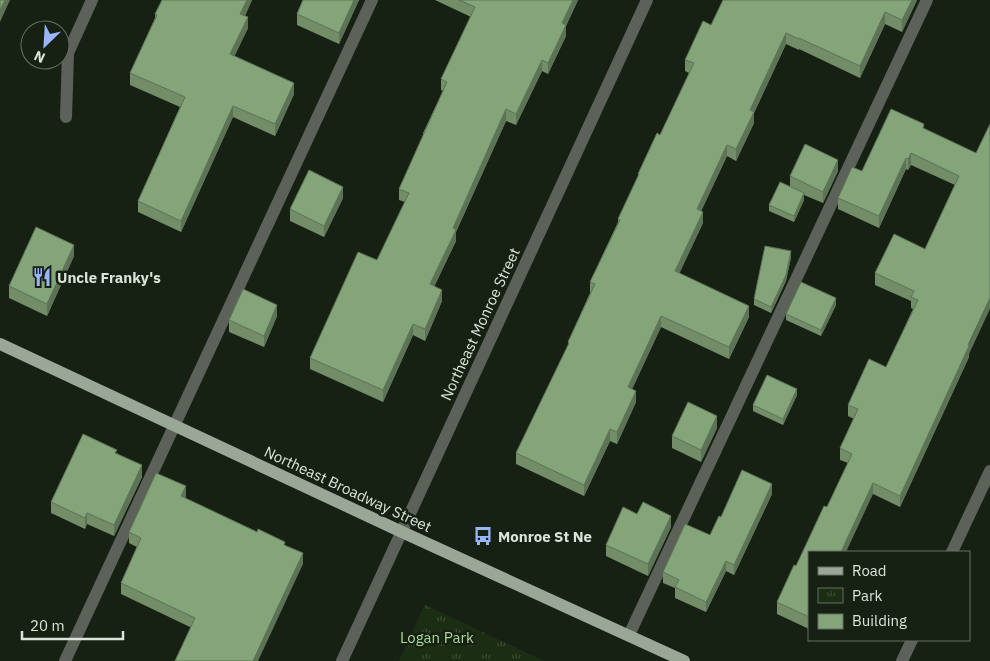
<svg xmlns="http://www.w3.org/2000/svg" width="990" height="661" font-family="'IBM Plex Sans',sans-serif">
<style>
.park{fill:url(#park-tufts)}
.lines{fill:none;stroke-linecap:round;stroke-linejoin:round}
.minor{stroke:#5c615a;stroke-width:12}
.major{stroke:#9aa696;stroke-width:12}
.wall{fill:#728d68}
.shaded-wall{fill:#5c7355}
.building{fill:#84a479;stroke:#5c7355}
.labels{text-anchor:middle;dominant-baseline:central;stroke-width:5;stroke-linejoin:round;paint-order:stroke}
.poi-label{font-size:15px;font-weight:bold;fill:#dce3da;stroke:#172113;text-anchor:start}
.street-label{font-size:15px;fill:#dce3da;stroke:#172113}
.park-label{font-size:15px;fill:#a9d998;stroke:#172113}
</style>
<defs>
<pattern id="park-tufts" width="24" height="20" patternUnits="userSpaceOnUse" patternTransform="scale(1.25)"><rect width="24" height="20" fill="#1b2e14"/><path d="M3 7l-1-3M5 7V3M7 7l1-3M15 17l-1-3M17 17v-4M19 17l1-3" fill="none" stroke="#3c4c36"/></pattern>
</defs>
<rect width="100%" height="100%" fill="#172113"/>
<polygon class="park" points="425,605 544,661 399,661"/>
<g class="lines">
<g class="minor">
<polyline points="66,117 68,53 92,0"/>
<polyline points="952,552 990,471"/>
<polyline points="629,635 927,0"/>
<polyline points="65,661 372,0"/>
<polyline points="342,661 647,0"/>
<polyline points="902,661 912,640"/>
</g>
<polyline class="major" points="0,344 402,532 684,661"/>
</g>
<g class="wall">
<polygon points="252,0 245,16 248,28 234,56 294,94 275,136 233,117 181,232 138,212 138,201 180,107 130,85 130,73 155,18 155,14"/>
<polygon points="303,0 359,0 339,44 297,25 297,14"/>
<polygon points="435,0 578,0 566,26 566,36 548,74 542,71 516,125 506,121 456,232 456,241 434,286 442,301 425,341 413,335 383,402 310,369 310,358 377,260 405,202 399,200 399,189 423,136 423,133 443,91 441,90 441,79 471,17"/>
<polygon points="917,0 902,32 885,24 860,78 799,49 799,50 786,44 754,113 754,123 736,161 727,156 701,211 703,223 679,273 749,317 729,359 661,327 632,389 636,402 617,444 610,441 584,496 516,464 516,453 568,346 568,342 590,293 590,282 618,222 618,219 638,177 638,174 660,135 689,73 685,71 685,60 711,25"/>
<polygon points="924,129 976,153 969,357 900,507 873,494 809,552 809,629 777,614 777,602 827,507 848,463 840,460 840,448 854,419 848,416 848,405 886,367 913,309 911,308 911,301 875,285 875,273 925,249 955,185 911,165 908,170 906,169 879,228 838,209 838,198 862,171"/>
<polygon points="838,171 823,203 804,195 804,200 794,222 769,211 769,205 790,187 790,176"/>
<polygon points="343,198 324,237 290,221 290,209"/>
<polygon points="74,256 47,316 9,298 9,286"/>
<polygon points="791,257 786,281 771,313 754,305 754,299"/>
<polygon points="836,305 821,336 786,320 786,314"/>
<polygon points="277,316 264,347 229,332 229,320"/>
<polygon points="797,395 783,425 753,411 753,405"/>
<polygon points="717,428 701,462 672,448 672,436"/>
<polygon points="117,453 142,477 114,536 87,524 85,529 51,513 51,502"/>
<polygon points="772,494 734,575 726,571 706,612 675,598 675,588 663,583 663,572 710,535 721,517"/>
<polygon points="186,497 185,498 285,545 303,564 190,627 121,594 121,583 137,547 129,543 129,532"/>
<polygon points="637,514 671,527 648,576 606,556 606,545"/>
</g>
<g class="shaded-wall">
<polygon points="5,0 10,0 0,22 0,10"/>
<polygon points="247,0 252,0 240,25 240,14"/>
<polygon points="354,0 359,0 339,44 339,33"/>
<polygon points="573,0 578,0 566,26 566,36 548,74 548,63 562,23"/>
<polygon points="912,0 917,0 902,32 902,20"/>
<polygon points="885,12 885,24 860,78 860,66"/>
<polygon points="248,17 248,28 230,66 230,54"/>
<polygon points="786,33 786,44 754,113 754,123 736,161 736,149 750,110"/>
<polygon points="542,60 542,71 516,125 516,114"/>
<polygon points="294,83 294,94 275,136 275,124"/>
<polygon points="233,106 233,117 181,232 181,221"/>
<polygon points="506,109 506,121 456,232 456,241 430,296 430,284 453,228"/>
<polygon points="727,145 727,156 697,220 697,209"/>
<polygon points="911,153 911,165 908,170 908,159"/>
<polygon points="906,158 906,169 879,228 879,216"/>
<polygon points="838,160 838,171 823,203 823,192"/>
<polygon points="343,187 343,198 324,237 324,226"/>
<polygon points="804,193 804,200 794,222 794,216"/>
<polygon points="703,212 703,223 675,283 675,271"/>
<polygon points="74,245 74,256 47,316 47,304"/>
<polygon points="791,251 791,257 786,281 771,313 771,307"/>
<polygon points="442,290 442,301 425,341 425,329"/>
<polygon points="836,298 836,305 821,336 821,330"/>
<polygon points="990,298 990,309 969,354 969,357 900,507 900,496"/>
<polygon points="277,305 277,316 264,347 264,336"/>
<polygon points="749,306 749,317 729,359 729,347"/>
<polygon points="661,316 661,327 628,398 628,387"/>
<polygon points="413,324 413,335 383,402 383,390"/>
<polygon points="797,389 797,395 783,425 783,419"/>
<polygon points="636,391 636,402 617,444 617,432"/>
<polygon points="717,416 717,428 701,462 701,450"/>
<polygon points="610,429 610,441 584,496 584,485"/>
<polygon points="142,465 142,477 114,536 114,525"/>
<polygon points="873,483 873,494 846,552 841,552"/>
<polygon points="772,484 772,494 734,575 734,565"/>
<polygon points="186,486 186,497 181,507 181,496"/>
<polygon points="87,513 87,524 85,529 85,518"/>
<polygon points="671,516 671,527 648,576 648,564"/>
<polygon points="303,553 303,564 258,661 253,661"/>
<polygon points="726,561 726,571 706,612 706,602"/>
</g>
<g class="building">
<polygon points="0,0 5,0 0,10"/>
<polygon points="162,0 247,0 240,14 248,17 230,54 294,83 275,124 233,106 181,221 138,201 185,97 130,73 157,15 155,14"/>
<polygon points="303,0 354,0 339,33 297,14"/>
<polygon points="459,0 573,0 562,23 566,25 548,63 542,60 516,114 506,109 453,228 456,230 430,284 442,290 425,329 413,324 383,390 310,358 358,252 377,260 409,193 399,189 447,82 441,79 475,7"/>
<polygon points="723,0 912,0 902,20 885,12 860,66 799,38 799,39 786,33 750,110 754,112 736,149 727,145 697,209 703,212 675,271 749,306 729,347 661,316 628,387 636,391 617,432 610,429 584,485 516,453 569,343 568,342 595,284 590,282 620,220 618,219 639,174 638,174 657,133 660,135 694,63 685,60 703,21 711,25"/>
<polygon points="891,109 924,124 923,128 976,153 990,124 990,298 968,345 969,346 900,496 873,483 841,552 809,552 809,617 777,602 794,565 796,566 824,506 827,507 852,454 840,448 858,409 848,405 869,359 886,367 918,300 911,297 914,291 875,273 894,234 925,249 959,176 911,153 908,159 906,158 879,216 838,198 852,167 862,171"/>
<polygon points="805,144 838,160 823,192 790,176"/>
<polygon points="309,170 343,187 324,226 290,209"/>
<polygon points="780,182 804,193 794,216 769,205"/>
<polygon points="36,227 74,245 47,304 9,286"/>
<polygon points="765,246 791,251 786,275 771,307 754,299"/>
<polygon points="801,282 836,298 821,330 786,314"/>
<polygon points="243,289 277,305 264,336 229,320"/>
<polygon points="767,375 797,389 783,419 753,405"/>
<polygon points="688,402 717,416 701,450 672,436"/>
<polygon points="83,434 117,450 115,453 142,465 114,525 87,513 85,518 51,502"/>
<polygon points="742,470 772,484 734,565 726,561 706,602 675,587 679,580 663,572 685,524 710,535 719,516 721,517"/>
<polygon points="156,473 186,486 181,496 257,532 258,529 285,542 284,545 303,553 253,661 175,661 195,618 121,583 141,538 129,532"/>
<polygon points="643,502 671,516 648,564 606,545 623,507 637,514"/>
</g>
<defs>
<g id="restaurant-bare" transform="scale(1.5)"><path d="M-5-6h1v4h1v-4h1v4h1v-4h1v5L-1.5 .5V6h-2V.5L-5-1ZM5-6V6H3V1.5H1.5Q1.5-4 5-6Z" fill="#99b5fd" stroke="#172113" stroke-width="2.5" paint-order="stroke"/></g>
<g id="bus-bare" transform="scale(1.5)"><path d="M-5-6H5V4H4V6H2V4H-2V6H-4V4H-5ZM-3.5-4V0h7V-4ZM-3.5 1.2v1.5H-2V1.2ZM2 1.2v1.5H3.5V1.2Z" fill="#99b5fd" stroke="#172113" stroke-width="2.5" paint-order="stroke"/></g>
</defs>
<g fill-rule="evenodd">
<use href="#restaurant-bare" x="42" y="277"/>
<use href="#bus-bare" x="483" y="536"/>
</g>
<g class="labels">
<g class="poi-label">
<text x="57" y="277">Uncle Franky's</text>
<text x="498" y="536">Monroe St Ne</text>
</g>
<g class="street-label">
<text transform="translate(480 324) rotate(-65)">Northeast Monroe Street</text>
<text transform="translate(348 489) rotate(25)">Northeast Broadway Street</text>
</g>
<g class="park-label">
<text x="437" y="637">Logan Park</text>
</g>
</g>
<rect x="808" y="551" width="162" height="90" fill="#172113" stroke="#666f63"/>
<rect x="818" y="567" width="25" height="8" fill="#9aa696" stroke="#666f63"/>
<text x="852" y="576" font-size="15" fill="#dce3da">Road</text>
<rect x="818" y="588" width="25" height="15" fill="url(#park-tufts)" stroke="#666f63"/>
<text x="852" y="601" font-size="15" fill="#dce3da">Park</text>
<rect x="818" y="614" width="25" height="15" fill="#84a479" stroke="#666f63"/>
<text x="852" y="626" font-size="15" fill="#dce3da">Building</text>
<g transform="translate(45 45) rotate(205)"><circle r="24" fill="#172113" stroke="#666f63"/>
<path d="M0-4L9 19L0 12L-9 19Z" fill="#99b5fd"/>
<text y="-8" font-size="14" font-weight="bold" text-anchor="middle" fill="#dce3da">N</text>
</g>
<path d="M22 631v8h101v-8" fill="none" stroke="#dce3da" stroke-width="2.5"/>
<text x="30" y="631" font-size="15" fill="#dce3da" stroke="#172113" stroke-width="4" paint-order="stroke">20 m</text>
</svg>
